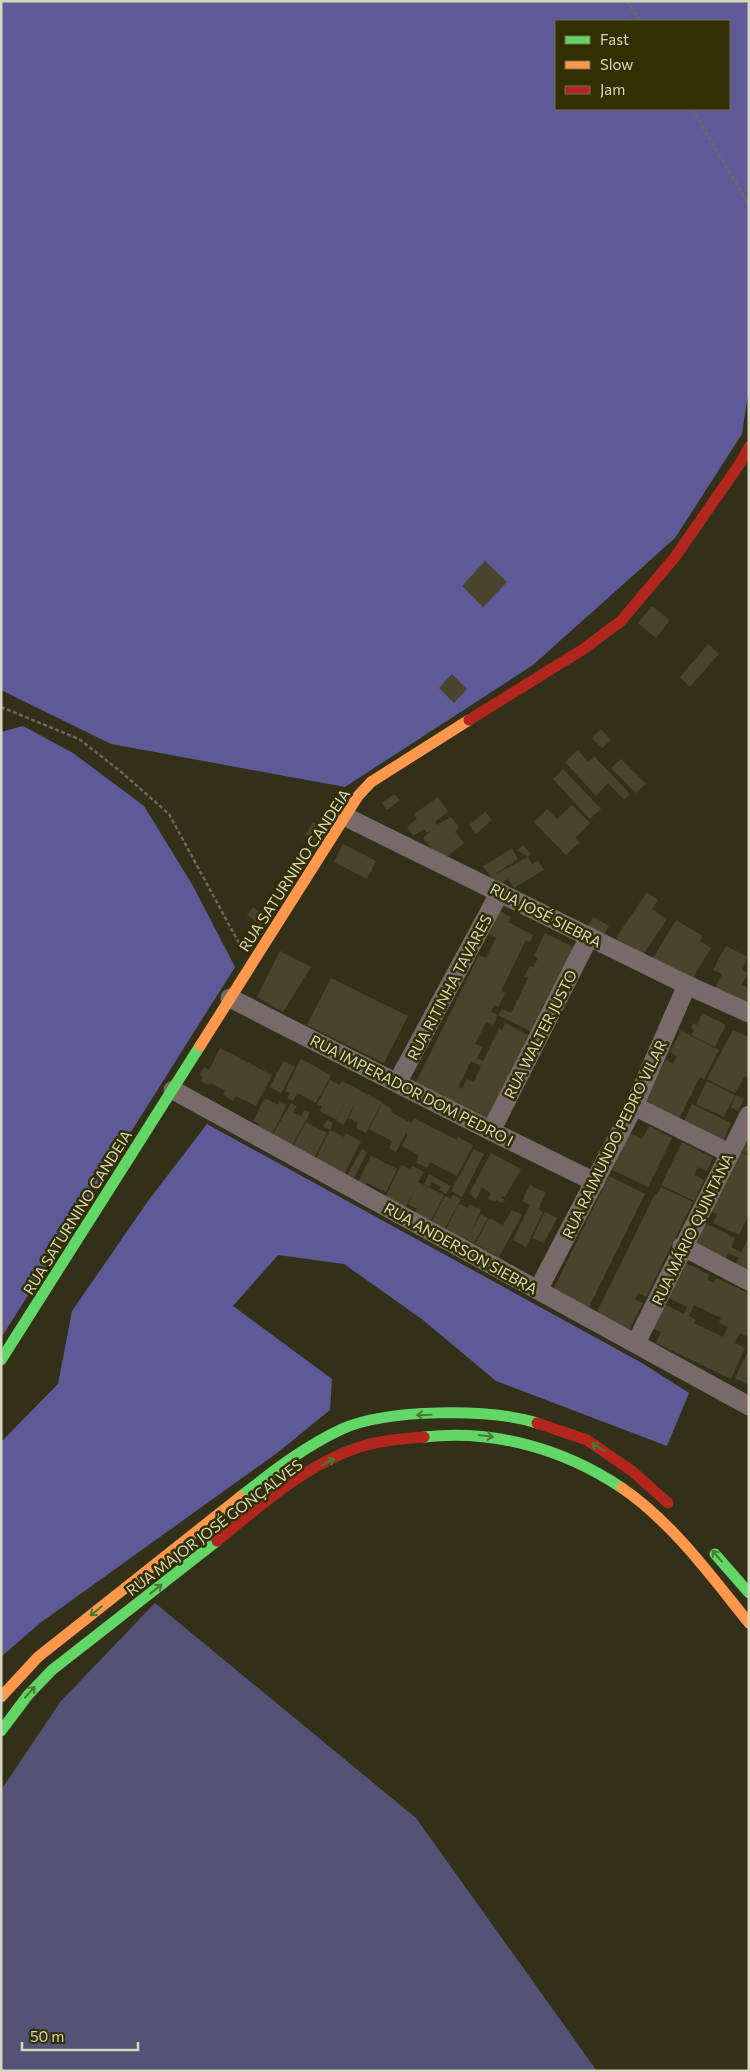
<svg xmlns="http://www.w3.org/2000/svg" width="750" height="2072" font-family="Commissioner,sans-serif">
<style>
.green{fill:#545376}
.forest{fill:#5e5a97;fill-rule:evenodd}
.building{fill:#4b442c;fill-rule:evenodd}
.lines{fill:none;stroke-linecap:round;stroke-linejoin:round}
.path{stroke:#6f6761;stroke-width:2.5;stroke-dasharray:4 2.5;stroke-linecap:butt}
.street{stroke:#786a6b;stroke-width:19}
.fast{stroke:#63d668;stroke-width:11}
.slow{stroke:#ff974d;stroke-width:11}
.jam{stroke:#b3261e;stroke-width:11}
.oneway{stroke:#487a30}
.labels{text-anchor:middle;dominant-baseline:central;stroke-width:5;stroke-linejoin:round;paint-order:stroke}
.street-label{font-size:15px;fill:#d8d7c0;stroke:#322f02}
</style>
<rect width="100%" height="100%" fill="#323018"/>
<polygon class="green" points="155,1603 416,1818 597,2071 1,2071 1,1790 61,1701"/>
<g class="forest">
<path d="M1 1H749V387L742 434 675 538 533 665 345 787 111 744 1 690ZM556 21H729V109H556Z"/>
<polygon points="23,726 73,753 144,806 193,886 235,967 1,1338 1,732"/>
<polygon points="207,1124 642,1363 689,1393 667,1446 496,1381 423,1320 344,1264 278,1255 233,1306 332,1379 330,1410 277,1453 40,1623 1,1657 1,1442 58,1384 72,1311 148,1201"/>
</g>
<g class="building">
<polygon points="485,561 507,582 483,607 462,586"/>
<polygon points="652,606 670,620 656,638 638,623"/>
<polygon points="708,644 719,654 690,687 680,677"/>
<polygon points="452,674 467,689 454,703 439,688"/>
<polygon points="601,729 611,740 602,748 592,738"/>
<polygon points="578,750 588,762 594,756 630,794 624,800 608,783 596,796 565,762"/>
<polygon points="621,759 646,784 636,793 611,768"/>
<polygon points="563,769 601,809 590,819 553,779"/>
<polygon points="394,794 400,800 387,810 382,803"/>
<polygon points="438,797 448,812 435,822 437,825 451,817 459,828 455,832 464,843 441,861 423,838 436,826 427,833 424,829 413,836 407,827 417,819 414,814"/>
<polygon points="572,805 590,823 575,838 580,842 566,855 534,822 547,809 557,819"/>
<polygon points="485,812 492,820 476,834 469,825"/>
<polygon points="313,822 323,828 315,841 305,835"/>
<polygon points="343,844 376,861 367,879 334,862"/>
<polygon points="523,845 531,854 528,857 517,850"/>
<polygon points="512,848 518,859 494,875 528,857 532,864 538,860 544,870 514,888 508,879 497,886 483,866"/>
<polygon points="647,892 658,900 652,909 667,919 642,956 616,938"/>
<polygon points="253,907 268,917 262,926 247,915"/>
<path d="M500 911 511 917 508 922 533 935 530 942 526 940 501 991 505 993 498 1007 494 1005 491 1012 498 1015 493 1025 486 1022 475 1044 483 1047 477 1058 483 1061 499 1028 502 1030 505 1023 528 1035 525 1041 531 1043 525 1055 520 1053 509 1074 515 1077 509 1088 504 1085 491 1124 414 1086 479 955 486 958 496 938 489 934ZM471 1061 481 1066 474 1082 467 1079 462 1089 458 1087Z"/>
<polygon points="593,917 609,926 604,935 588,926"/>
<polygon points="676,920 703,936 700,941 711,948 691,981 653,958"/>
<polygon points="545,933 577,949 549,1005 544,1003 540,1010 546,1013 536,1034 498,1015 502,1009 511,1013 528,978 524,977 530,966 533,967 538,958 534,956"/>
<polygon points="726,946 748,957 742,970 748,973 742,985 749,988 749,1007 714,990 722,974 713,970"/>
<polygon points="280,951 311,967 283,1012 257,997"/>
<polygon points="331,978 408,1016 384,1063 307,1025"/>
<polygon points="702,1013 726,1025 715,1047 691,1035 694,1030 691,1028 693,1023 697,1025"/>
<polygon points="733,1030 749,1037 749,1079 745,1076 735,1093 707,1079"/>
<polygon points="681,1031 719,1050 704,1079 700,1077 677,1123 643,1106 666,1060 673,1064 677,1056 670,1052"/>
<polygon points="220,1048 272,1075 256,1106 236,1096 233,1101 223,1095 225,1090 211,1083 209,1085 201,1081 203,1077 200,1075 204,1067 209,1070"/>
<polygon points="301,1059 331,1075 316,1103 297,1093 293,1101 287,1099 290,1093 285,1091"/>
<polygon points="283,1061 295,1067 281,1093 270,1087"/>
<polygon points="330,1080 340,1085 342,1081 382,1102 366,1133 356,1128 358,1123 349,1118 355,1103 344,1125 336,1121 350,1093 336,1120 320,1111 322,1106 317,1104"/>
<polygon points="707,1081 735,1095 724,1117 696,1104"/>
<polygon points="736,1095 744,1099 738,1111 731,1107"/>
<polygon points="265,1098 278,1105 279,1101 287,1105 271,1136 257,1129 259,1124 253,1121"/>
<polygon points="291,1103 297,1106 293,1112 301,1116 305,1110 310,1113 291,1147 272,1136"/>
<polygon points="382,1103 392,1109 391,1112 411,1123 414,1118 457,1140 458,1137 473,1145 457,1176 430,1162 427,1168 416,1162 419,1155 402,1146 408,1134 406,1133 396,1152 389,1148 392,1141 369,1129"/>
<polygon points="692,1104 731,1123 721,1145 684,1121"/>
<polygon points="327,1120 333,1123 330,1130 323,1127"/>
<polygon points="306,1122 327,1133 314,1158 293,1147"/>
<polygon points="649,1126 672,1138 648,1187 612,1170 630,1133 642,1139"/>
<polygon points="749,1126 749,1155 738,1149"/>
<polygon points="330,1130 344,1137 345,1133 361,1141 344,1175 315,1160"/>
<polygon points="682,1142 713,1158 707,1171 698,1167 694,1175 704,1180 694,1201 661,1185"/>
<polygon points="362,1149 367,1152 353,1181 346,1177"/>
<polygon points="474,1149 484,1154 462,1197 451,1191"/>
<polygon points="738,1150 749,1156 749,1214 739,1235 713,1223 717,1214 709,1211"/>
<polygon points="491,1153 521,1169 505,1197 502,1196 501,1198 505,1200 503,1203 496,1200 495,1202 488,1199 491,1193 482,1188 476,1199 469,1194"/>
<polygon points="371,1156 397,1169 386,1192 367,1183 365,1186 358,1182"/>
<polygon points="401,1165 410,1169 412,1166 424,1172 418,1182 444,1195 431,1220 415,1213 417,1209 408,1204 414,1191 405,1208 385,1197"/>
<polygon points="429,1174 451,1186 446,1194 439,1190 441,1187 432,1182 429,1187 424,1184"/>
<polygon points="609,1176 645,1194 588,1309 552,1292"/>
<polygon points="530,1185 546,1193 538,1209 543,1212 526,1247 513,1240 530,1205 522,1201"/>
<polygon points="661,1187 693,1202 646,1297 638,1293 635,1299 643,1303 628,1332 595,1316 655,1194 657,1195"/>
<polygon points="453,1195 461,1199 445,1228 432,1221 445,1196 451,1199"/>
<polygon points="459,1204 468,1208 470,1204 481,1210 470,1234 481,1214 488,1218 474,1243 446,1229"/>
<polygon points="512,1210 522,1215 499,1257 475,1244 489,1218 503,1225"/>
<polygon points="545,1212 557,1218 544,1243 532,1238"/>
<polygon points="703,1222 735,1238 731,1247 741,1252 749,1237 749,1274 734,1267 739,1258 728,1253 724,1262 691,1245"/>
<path d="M682 1261 710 1275 707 1280 714 1283 716 1278 749 1293V1337L740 1333 735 1343 745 1348 731 1379 656 1343 661 1332 650 1327 662 1303 684 1314 687 1307 665 1296ZM694 1305 721 1318 719 1323 728 1327 723 1337 694 1323 696 1320 689 1316Z"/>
<polygon points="749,1349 749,1385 735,1378"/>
</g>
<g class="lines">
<g class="path">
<polyline points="627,1 640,21"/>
<polyline points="692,109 749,205"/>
<polyline points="1,707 79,739 120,771 169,814 240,945"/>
</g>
<g class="street">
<polyline points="344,816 687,985 749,1013"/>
<polyline points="230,998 491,1131 595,1182"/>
<polyline points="397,1083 500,892"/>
<polyline points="173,1090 749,1406"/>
<polyline points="634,1106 729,1153"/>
<polyline points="491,1131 589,937"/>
<polyline points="682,1246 749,1281"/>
<polyline points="538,1290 634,1106 687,985"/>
<polyline points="636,1343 749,1115"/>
</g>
<g class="fast">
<polyline points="1,1360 200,1046"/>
<path d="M424 1437C494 1429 564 1449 622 1488"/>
<path d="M240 1497C272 1472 305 1446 342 1429 387 1409 489 1408 537 1423"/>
<polyline points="715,1554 749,1593"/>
<polyline points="1,1731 28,1695 52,1670 217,1541"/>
</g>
<g class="slow">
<polyline points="200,1046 358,796 371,782 469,720"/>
<path d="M622 1488C673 1523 711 1576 749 1623"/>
<polyline points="1,1697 38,1657 240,1497"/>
</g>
<g class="jam">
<polyline points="469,720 582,650 621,621 675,557 741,462 749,447"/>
<polyline points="537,1423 587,1440 632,1471 668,1503"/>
<path d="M217 1541C260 1506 306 1464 360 1447 381 1440 402 1439 424 1437"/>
</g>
</g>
<defs><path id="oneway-shaft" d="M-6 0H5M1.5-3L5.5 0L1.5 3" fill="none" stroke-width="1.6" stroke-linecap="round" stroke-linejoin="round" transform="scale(1.25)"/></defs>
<g class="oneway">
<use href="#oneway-shaft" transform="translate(424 1415) rotate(178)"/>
<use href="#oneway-shaft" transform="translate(486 1436) rotate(7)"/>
<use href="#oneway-shaft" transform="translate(598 1447) rotate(-149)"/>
<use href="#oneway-shaft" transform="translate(328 1462) rotate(-28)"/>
<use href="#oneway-shaft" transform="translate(717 1556) rotate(-131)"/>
<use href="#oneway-shaft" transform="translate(156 1589) rotate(-38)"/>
<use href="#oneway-shaft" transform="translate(96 1611) rotate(141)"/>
<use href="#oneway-shaft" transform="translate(30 1692) rotate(-48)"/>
</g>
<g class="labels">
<g class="street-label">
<text transform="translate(294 870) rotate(-57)">RUA SATURNINO CANDEIA</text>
<text transform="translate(546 915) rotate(27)">RUA JOSÉ SIEBRA</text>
<text transform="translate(449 987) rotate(-62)">RUA RITINHA TAVARES</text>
<text transform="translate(540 1034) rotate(-63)">RUA WALTER JUSTO</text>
<text transform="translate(412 1090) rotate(27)">RUA IMPERADOR DOM PEDRO I</text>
<text transform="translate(614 1139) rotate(-64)">RUA RAIMUNDO PEDRO VILAR</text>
<text transform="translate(77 1212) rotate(-58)">RUA SATURNINO CANDEIA</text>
<text transform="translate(692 1229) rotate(-64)">RUA MÁRIO QUINTANA</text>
<text transform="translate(461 1248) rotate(29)">RUA ANDERSON SIEBRA</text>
<text transform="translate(214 1527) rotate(-37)">RUA MAJOR JOSÉ GONÇALVES</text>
</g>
</g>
<rect width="750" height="2072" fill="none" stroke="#d8d7c0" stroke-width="5"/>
<rect x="555" y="20" width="175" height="90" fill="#322f02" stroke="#74724e"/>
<rect x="565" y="36" width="25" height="8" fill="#63d668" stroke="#74724e"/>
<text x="600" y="45" font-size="15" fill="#d8d7c0">Fast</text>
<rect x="565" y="61" width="25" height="8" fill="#ff974d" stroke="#74724e"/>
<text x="600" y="70" font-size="15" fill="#d8d7c0">Slow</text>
<rect x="565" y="86" width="25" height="8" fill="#b3261e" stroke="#74724e"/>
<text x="600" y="95" font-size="15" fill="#d8d7c0">Jam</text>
<path d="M22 2042v8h116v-8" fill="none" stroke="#d8d7c0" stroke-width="2.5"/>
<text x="30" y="2042" font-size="15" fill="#d8d7c0" stroke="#322f02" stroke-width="4" paint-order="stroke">50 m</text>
</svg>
